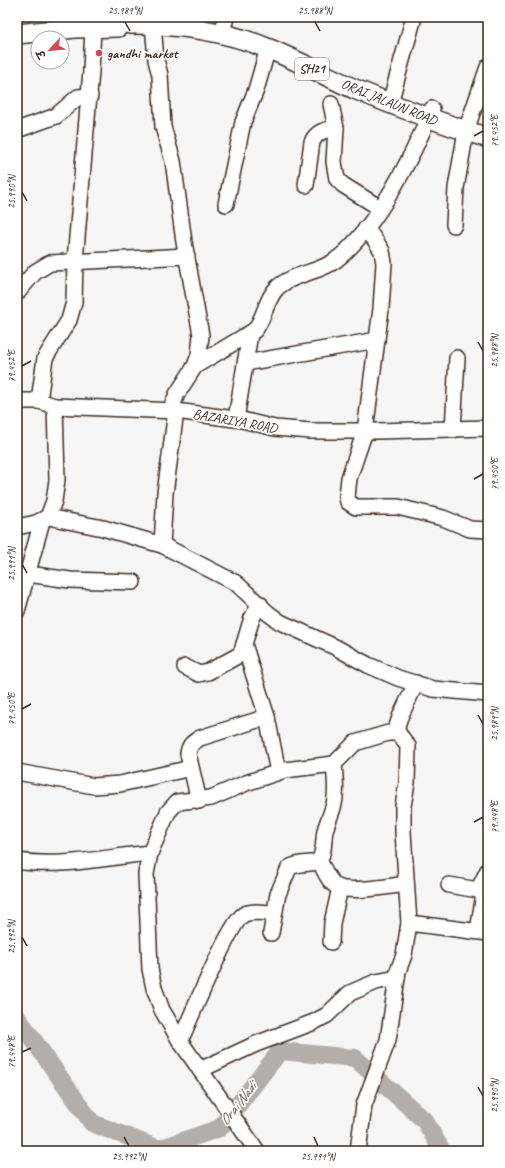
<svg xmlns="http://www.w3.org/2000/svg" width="505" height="1168" font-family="Caveat,'Playpen Sans Deva',sans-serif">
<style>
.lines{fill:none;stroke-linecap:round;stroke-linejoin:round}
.river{stroke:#b4aeaa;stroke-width:18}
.minor-casing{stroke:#3b2a1e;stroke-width:18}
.major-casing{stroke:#3b2a1e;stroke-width:22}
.minor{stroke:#fff;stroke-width:15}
.major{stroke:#fff;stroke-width:19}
.ticks{fill:none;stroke:#3b2a1e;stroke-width:1.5}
.poi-dot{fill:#d1495b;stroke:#fff;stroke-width:1.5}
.labels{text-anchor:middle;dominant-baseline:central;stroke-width:3.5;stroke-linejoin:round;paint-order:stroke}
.shield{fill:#fff;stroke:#766a62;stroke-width:1}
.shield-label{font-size:13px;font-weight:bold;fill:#3b2a1e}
.poi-label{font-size:14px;font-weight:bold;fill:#3b2a1e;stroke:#fff;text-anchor:start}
.street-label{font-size:14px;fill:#3b2a1e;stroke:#fff}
.water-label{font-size:15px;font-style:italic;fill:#65584f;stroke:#fff}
.neatline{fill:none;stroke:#3b2a1e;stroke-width:1.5}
.ticks-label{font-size:10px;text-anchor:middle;fill:#3b2a1e}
</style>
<rect width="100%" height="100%" fill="#f7f6f6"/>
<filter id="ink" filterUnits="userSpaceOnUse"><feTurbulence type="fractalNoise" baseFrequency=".025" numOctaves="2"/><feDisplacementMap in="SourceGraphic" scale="8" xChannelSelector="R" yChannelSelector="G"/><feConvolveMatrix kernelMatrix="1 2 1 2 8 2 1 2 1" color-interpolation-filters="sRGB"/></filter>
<g filter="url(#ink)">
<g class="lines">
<polyline class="river" points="17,1017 92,1123 159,1149 220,1128 280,1051 355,1058 425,1121 442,1151"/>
<g class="minor-casing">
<g id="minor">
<polyline points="60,17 60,21"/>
<polyline points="153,24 156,60 160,75 163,127 173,161 184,242 201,335 199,355 195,366 177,394 170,411"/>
<polyline points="222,33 226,17"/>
<polyline points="390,103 414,17"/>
<polyline points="331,104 336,128 334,162 337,179 343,185 380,208"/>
<polyline points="469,122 488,67"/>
<polyline points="17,130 56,116 78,97 90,96"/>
<path d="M306 185 312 142C317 131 325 130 336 128"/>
<polyline points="226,204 243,122 256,90 268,48"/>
<polyline points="454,225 456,188 466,131"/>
<polyline points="366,228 377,243 382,251 384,263 381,309 365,431 349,478 347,497 348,502 356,507 398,507 443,518 470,529 488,530"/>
<polyline points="17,293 35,272 50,263 187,256"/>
<polyline points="246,363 377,340"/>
<path d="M195 366 255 330C265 317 266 298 278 287 294 273 319 273 336 260 376 229 413 156 432 109"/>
<polyline points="17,401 39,401 55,406 176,411 242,420 275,428 311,431 377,431 488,428"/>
<polyline points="39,401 45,358 69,320 74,302 75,261 91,71 93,27"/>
<polyline points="236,419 250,334"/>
<polyline points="453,430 457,358"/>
<polyline points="48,517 54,501 57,480 55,406"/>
<polyline points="17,527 36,523 48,517 103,528 162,545 236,583 268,613 280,622 335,647 368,665 398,678 433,689 488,694"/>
<polyline points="162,545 165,493 176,411"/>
<polyline points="28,574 70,580 133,582"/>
<polyline points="17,611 42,521"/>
<polyline points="244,644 267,717 278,772"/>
<polyline points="185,667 199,674 208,672 241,654 252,618 260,604"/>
<polyline points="17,772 94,786 120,784 191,768"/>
<path d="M199 801 188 754C189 745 192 743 200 738L267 717"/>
<path d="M319 860C324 869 328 881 336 886 348 894 391 886 406 884"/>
<path d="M17 861C61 868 107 857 150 853"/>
<polyline points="449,885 478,890"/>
<polyline points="409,923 488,933"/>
<polyline points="478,931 484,894 478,890 488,870"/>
<path d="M271 933 278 894 289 868C299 861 314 865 318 861 325 854 323 840 325 831 327 822 332 813 334 804 337 791 335 777 334 764"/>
<polyline points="331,942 332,923 340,888"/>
<path d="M180 1041C190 1020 229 924 243 915 250 910 265 913 273 913"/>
<polyline points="200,1070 256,1044 314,1022 327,1015 350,993 364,987 376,982 397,978"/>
<polyline points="257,1151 180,1041 162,1010 154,988 150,969 146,874 150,853 168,812 177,802 211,798 246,783 285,770 334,764 355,743 388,733 398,733"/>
<polyline points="358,1151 364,1105 388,1040 398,971 404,955 409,923 403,832 403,806 407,783 408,746 398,733 397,726 400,717 416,683"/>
</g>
</g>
<g class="major-casing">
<g id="major">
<path d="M130 24C177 24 223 30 267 48 297 60 327 77 357 90 400 108 444 124 488 138"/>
<polyline points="17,34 75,28 118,27"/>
</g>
</g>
<use href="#minor" class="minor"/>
<use href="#major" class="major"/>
</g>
</g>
<path class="ticks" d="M125 22 130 31M315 22 320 31M474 136 483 131M22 192 27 201M478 342 483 351M22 366 31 361M474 479 483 474M22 564 27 573M22 709 31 704M478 715 483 724M474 822 483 817M22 937 27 946M22 1052 31 1048M478 1087 483 1096M124 1137 129 1146M314 1137 318 1146"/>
<circle class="poi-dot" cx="99" cy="53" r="4"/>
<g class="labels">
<rect class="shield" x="295" y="58" width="34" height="22" rx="3"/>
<g class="shield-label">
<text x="312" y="69">SH21</text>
</g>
<g class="poi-label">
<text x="107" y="53">gandhi market</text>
</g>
<g class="street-label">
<text transform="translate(389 102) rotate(22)">ORAI JALAUN ROAD</text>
<text transform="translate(235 421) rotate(10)">BAZARIYA ROAD</text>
</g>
<g class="water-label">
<text transform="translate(238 1104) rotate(-52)">Orai Nadi</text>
</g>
</g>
<rect width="505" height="1168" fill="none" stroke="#fff" stroke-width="44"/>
<g transform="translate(50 50) rotate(243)"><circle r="19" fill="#ffffff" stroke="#b1aaa5"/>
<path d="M0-3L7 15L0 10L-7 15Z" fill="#d1495b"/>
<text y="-6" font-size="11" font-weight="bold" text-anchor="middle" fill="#3b2a1e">उ</text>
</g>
<rect x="22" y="22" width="461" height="1124" class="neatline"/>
<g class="ticks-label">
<text x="125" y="14">25.989°N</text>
<text x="315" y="14">25.988°N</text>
<text transform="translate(494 131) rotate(-90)" y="4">79.452°E</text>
<text transform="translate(11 192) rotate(-90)" y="4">25.990°N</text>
<text transform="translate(494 351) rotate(-90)" y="4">25.988°N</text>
<text transform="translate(11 366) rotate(-90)" y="4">79.452°E</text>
<text transform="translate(494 474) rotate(-90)" y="4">79.450°E</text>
<text transform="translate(11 564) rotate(-90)" y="4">25.991°N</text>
<text transform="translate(11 709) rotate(-90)" y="4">79.450°E</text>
<text transform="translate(494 724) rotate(-90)" y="4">25.989°N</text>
<text transform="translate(494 817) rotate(-90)" y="4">79.448°E</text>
<text transform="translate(11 937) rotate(-90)" y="4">25.992°N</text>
<text transform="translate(11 1052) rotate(-90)" y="4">79.448°E</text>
<text transform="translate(494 1096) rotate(-90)" y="4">25.990°N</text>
<text x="129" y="1160">25.992°N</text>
<text x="318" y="1160">25.991°N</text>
</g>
</svg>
